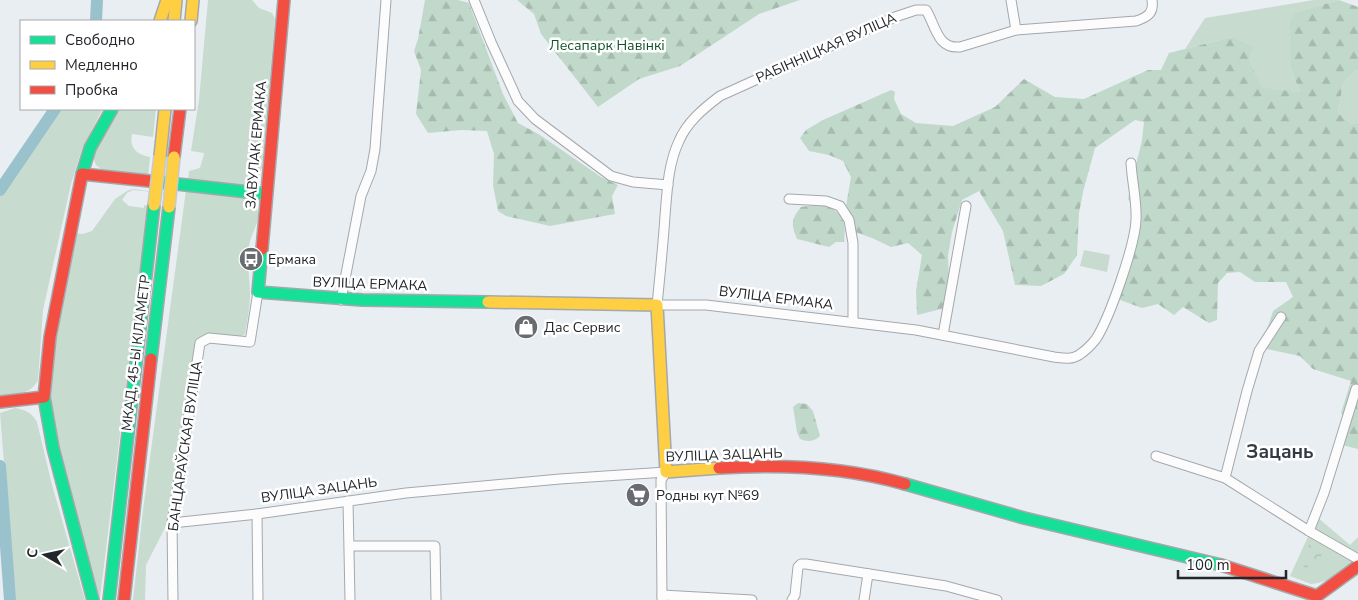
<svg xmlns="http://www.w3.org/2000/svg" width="1358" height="600" font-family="'Nunito Sans',sans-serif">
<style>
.green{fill:#c7dbcf}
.forest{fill:url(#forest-firs)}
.park{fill:url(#park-crowns)}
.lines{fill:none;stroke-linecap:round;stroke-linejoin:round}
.river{stroke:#9ac2cc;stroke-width:12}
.street-casing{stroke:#a4a8ac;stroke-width:11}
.fast-casing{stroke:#a4a8ac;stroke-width:14}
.slow-casing{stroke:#a4a8ac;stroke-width:14}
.jam-casing{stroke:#a4a8ac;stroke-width:14}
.street{stroke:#fcfcfd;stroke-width:9}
.fast{stroke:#16e098;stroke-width:11}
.slow{stroke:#ffcf43;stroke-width:11}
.jam{stroke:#f24e42;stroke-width:11}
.slow-bridge-casing{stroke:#c7c9cc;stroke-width:14;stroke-linecap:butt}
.slow-bridge{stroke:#ffcf43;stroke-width:11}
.labels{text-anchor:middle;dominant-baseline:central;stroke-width:5;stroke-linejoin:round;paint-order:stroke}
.park-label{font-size:14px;fill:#11512a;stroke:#fff}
.street-label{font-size:14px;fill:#23262a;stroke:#fff}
.poi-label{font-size:14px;fill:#23262a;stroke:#fff;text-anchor:start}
.district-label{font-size:19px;font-weight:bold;fill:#333a41;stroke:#fff}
</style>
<defs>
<pattern id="forest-firs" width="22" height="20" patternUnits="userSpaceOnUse" patternTransform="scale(1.25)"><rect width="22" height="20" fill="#c1d9cb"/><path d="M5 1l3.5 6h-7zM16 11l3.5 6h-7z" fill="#a6baae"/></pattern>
<pattern id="park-crowns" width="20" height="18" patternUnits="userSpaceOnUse" patternTransform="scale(1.25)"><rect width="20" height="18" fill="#c7dbcf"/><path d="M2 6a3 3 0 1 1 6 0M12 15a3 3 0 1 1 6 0" fill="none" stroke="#abbcb2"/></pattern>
</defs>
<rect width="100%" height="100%" fill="#e9eef3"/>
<g class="green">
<polygon points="208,0 252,0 259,8 272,13 275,19 262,167 258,179 249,186 188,182 189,171 200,168 204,154 204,153 191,151 199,100"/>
<polygon points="1314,0 1339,0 1296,12 1291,69 1300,92 1262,89 1249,59 1232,37 1185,49 1205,18"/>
<polygon points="1356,70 1358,70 1358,124 1352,124 1338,113 1343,83"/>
<path d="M55 109 102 110 82 149 71 184 43 310 38 380C30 395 15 395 0 395V190Z"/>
<path d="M114 109H156L153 137 132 134C129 148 137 155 150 157L148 178 104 171 96 165 93 156Z"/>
<polygon points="133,189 181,195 133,190 127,193 122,200 129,206 144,208 144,205 148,206 100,598 65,479 51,419 49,364 74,233 83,234 92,231 115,199 127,191"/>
<path d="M186 190C202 192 242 192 253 203 264 214 255 226 251 238 245 256 250 277 250 295 250 308 247 321 245 334L239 337C223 336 208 330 196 343L167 524 146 565 145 600H133L143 510Z"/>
<polygon points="1084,250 1110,255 1107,272 1080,266"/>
<path d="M15 408C26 410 31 412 37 422L52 485 85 600H15L0 413Z"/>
<polygon points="1317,517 1350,545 1358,537 1358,560 1331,579 1318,583 1311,584 1290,576"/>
</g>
<g class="forest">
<polygon points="425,0 458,0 469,3 503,94 518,123 540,135 601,177 618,185 612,196 615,214 550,226 506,216 498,211 493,185 494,154 487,131 461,130 428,133 416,114 421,70 414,51 418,39"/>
<polygon points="517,0 800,0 759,14 680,66 639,79 598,107 541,34 534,14"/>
<polygon points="1339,0 1358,7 1358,70 1356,70 1343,83 1338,113 1352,124 1358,124 1358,449 1338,444 1347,419 1341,413 1351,381 1313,369 1300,356 1267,349 1258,357 1273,311 1293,297 1286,282 1255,282 1240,272 1227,273 1218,283 1217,320 1209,323 1183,307 1174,315 1158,304 1142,308 1112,297 1136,243 1140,216 1128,199 1142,140 1144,122 1135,120 1095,148 1083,192 1079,213 1077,255 1064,274 1041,286 1015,285 1003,231 979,191 962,200 952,232 948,256 949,283 945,308 917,315 916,291 922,255 908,243 891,247 872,238 855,232 846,206 851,177 843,161 829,155 809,151 800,138 806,130 823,120 891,90 895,92 894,99 901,114 916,123 953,126 995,107 1024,79 1055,97 1084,99 1148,70 1161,70 1169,53 1232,37 1253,47 1249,59 1262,88 1300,92 1291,69 1290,20 1296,12"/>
<path d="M821 204C842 211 847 220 844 242H836L829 247 797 239C791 224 791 219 801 207Z"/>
<path d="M798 403 807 404 813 411 820 436C814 442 807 442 800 439L797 432 793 407Z"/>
</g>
<polygon class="park" points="1311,541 1319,544 1326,552 1306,568 1300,565"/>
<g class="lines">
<g class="river">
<polyline points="96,21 97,0"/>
<polyline points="0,190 55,109"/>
<polyline points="0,466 10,600"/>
</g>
<g class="street-casing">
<g id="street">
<polyline points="474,0 491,42 518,101 535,119 611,176 633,182 668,185"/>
<polyline points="1011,0 1016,30"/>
<path d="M1131 163C1132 182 1137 201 1136 220 1135 245 1110 317 1096 339 1092 344 1085 351 1079 355 1071 360 1063 358 1054 357L916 330 706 305H657C660 275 663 246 665 216 667 192 668 164 679 141 687 122 704 108 720 96L895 17 916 10H926C936 26 937 49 960 47L1016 30 1136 21C1148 17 1154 13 1152 0"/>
<polyline points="789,199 826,201 840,206 849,220 853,243 853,322"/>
<polyline points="341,300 361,196 371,171 375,149 386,0"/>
<polyline points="943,335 966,206"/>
<polyline points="1156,456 1225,478 1309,531 1358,559"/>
<polyline points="1225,478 1247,391 1259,351 1281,317"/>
<polyline points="348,501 350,600"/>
<polyline points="257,514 258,600"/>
<polyline points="172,523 257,514 406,493 560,479 666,472"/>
<polyline points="1309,531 1324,493 1356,389"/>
<polyline points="350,546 435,546 436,600"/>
<polyline points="662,595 752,600"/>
<polyline points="173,600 172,523 200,343 209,338 250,342 258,292"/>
<polyline points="662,600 661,480 666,472"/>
<polyline points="792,600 795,595 798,567 801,564 806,564 946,586 997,600"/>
<polyline points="864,600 868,574"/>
</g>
</g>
<g class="fast-casing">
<g id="fast">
<polyline points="82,174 90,148 112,109"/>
<polyline points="159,182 266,194"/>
<polyline points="262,249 258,292 362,300 488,302"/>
<polyline points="151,359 169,207"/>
<polyline points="44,397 53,448 93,600"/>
<polyline points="905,484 1024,518 1221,565"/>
<polyline points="109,600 154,205"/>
</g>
</g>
<g class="slow-casing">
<g id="slow">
<polyline points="160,21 167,0"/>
<polyline points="174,21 176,0"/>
<polyline points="191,21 193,0"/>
<polyline points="160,156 165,109"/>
<polyline points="488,302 657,305 666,472 719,468"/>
</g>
</g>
<g class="jam-casing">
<g id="jam">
<polyline points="174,157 180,109"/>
<polyline points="262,249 284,0"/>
<polyline points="0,402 44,397 50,337 82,174 159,182"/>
<path d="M719 468C781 464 846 467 905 484"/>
<polyline points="1221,565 1317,596 1358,566"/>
<polyline points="124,600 151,359"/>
</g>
</g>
<use href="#street" class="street"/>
<use href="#fast" class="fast"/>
<use href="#slow" class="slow"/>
<use href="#jam" class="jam"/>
<g class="slow-bridge-casing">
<g id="slow-bridge">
<polyline points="154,205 160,156"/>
<polyline points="169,207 174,157"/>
</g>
</g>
<use href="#slow-bridge" class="slow-bridge"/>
</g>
<defs>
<g id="bus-disc" transform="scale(1.25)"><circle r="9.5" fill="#686c70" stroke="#fff"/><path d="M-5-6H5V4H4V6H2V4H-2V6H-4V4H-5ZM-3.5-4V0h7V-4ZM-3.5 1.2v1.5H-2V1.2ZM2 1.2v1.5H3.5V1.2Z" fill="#fff"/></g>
<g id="shop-disc" transform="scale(1.25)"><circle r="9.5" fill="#686c70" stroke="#fff"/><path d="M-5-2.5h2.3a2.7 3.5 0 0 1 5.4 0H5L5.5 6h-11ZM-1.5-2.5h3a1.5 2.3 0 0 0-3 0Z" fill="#fff"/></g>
<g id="supermarket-disc" transform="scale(1.25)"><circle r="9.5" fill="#686c70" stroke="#fff"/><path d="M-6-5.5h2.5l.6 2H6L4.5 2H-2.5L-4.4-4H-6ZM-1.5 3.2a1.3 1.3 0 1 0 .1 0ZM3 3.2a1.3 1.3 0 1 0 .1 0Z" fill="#fff"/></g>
</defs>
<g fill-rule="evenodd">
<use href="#bus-disc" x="251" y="259"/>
<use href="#shop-disc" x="526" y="327"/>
<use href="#supermarket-disc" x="638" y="495"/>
</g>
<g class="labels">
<g class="park-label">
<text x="607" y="45">Лесапарк Навінкі</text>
</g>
<g class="street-label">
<text transform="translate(826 48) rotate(-24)">РАБІННІЦКАЯ ВУЛІЦА</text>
<text transform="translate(256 145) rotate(-85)">ЗАВУЛАК ЕРМАКА</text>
<text transform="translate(370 284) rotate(2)">ВУЛІЦА ЕРМАКА</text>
<text transform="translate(776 298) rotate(7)">ВУЛІЦА ЕРМАКА</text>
<text transform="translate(136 353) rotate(-83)">МКАД, 45-Ы КІЛАМЕТР</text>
<text transform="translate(185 446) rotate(-82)">БАНЦАРАЎСКАЯ ВУЛІЦА</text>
<text transform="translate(724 455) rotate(-2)">ВУЛІЦА ЗАЦАНЬ</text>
<text transform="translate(319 490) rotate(-8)">ВУЛІЦА ЗАЦАНЬ</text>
</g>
<g class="poi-label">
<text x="268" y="259">Ермака</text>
<text x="544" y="327">Дас Сервис</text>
<text x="656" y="495">Родны кут №69</text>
</g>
<g class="district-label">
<text x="1280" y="452">Зацань</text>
</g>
</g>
<rect x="20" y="20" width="175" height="90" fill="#ffffff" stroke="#a7a8aa"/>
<rect x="30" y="36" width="25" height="8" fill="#16e098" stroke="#a7a8aa"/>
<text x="65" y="45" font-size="15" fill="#23262a">Свободно</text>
<rect x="30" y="61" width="25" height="8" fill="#ffcf43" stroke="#a7a8aa"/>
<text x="65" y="70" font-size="15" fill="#23262a">Медленно</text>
<rect x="30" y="86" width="25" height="8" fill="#f24e42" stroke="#a7a8aa"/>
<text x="65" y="95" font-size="15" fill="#23262a">Пробка</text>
<g transform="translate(45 555) rotate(279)" stroke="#ffffff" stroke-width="4" paint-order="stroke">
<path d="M0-4L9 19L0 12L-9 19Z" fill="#23262a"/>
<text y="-8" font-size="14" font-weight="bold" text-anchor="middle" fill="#23262a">С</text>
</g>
<path d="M1178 570v8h108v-8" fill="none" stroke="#23262a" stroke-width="2.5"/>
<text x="1186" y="570" font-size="15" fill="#23262a" stroke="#ffffff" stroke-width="4" paint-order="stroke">100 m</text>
</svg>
